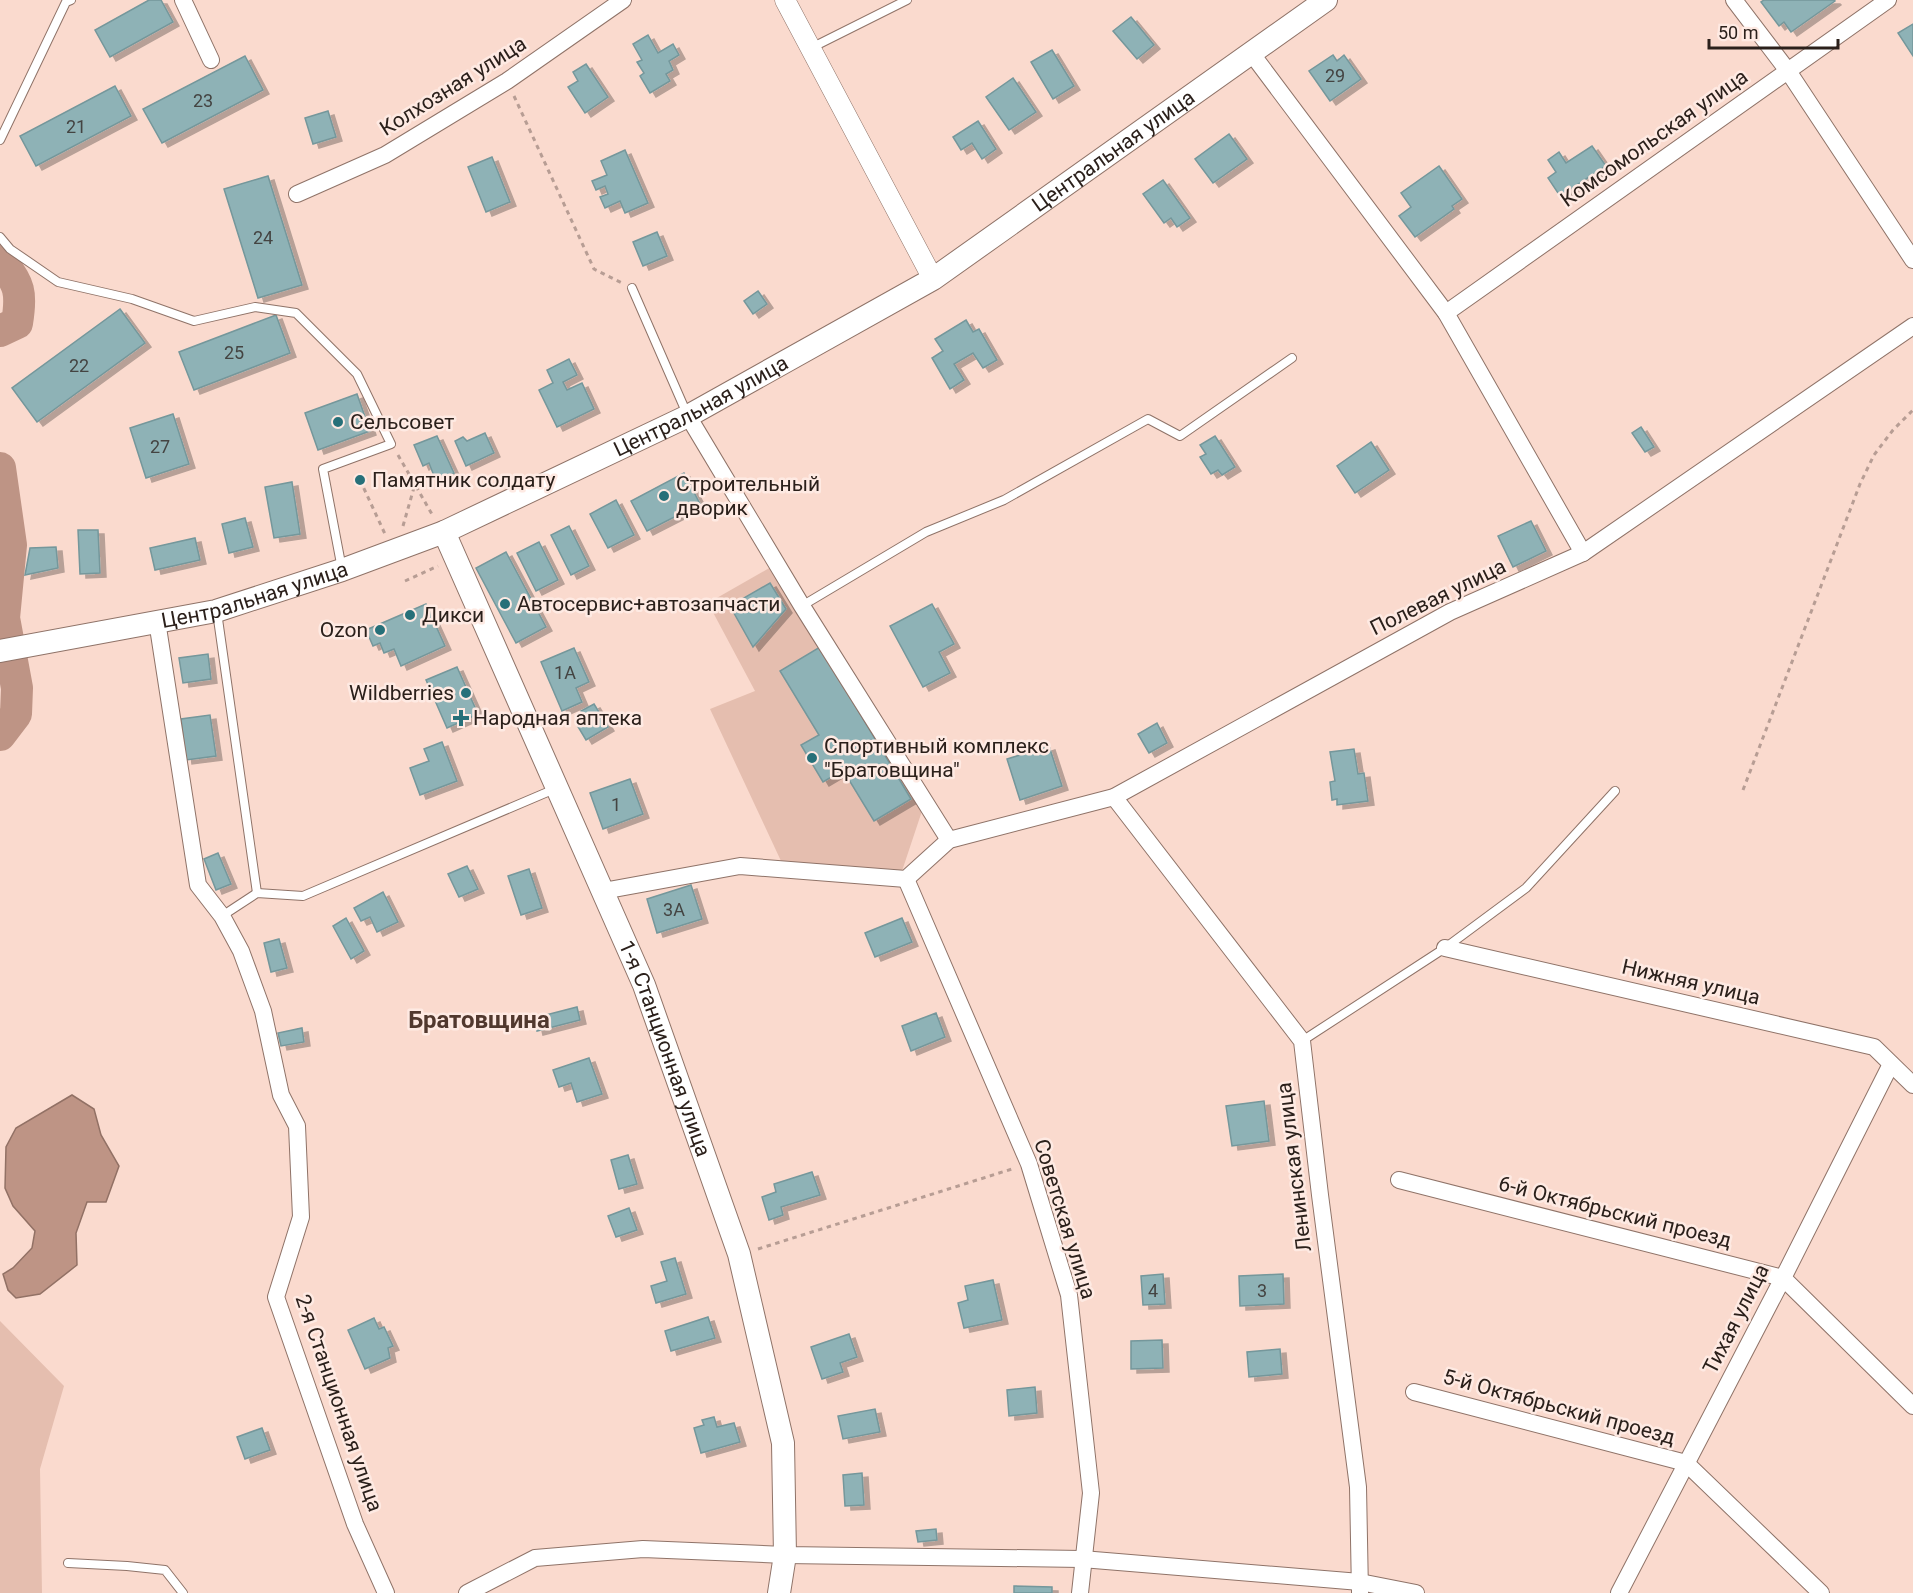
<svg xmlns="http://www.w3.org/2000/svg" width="1913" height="1593" font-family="Roboto,sans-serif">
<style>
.green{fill:#e5beaf}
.water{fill:#be9485;stroke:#927165;stroke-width:1.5}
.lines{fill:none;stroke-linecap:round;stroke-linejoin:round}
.river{stroke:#be9485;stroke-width:32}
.building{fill:#8eb2b6;stroke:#74979b;stroke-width:1.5;filter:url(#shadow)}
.service-casing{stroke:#8f7368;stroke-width:10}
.minor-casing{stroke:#8f7368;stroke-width:18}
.tertiary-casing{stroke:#8f7368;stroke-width:21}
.secondary-casing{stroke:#8f7368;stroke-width:24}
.path{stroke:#b79d94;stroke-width:3;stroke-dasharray:4.5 4.5;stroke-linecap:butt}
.service{stroke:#fff;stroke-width:8}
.minor{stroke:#fff;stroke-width:16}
.tertiary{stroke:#fff;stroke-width:20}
.secondary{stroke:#fff;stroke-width:22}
.poi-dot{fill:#277079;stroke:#feeae3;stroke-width:2}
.labels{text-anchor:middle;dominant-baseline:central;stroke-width:5;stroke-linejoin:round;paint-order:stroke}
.number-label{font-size:18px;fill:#444442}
.street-label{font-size:21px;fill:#2b201b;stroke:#feeae3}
.poi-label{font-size:21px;fill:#2b201b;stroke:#feeae3;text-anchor:start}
.quarter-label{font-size:24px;font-weight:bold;fill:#51382e;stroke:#feeae3}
</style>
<defs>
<filter id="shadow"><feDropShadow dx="6" dy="4" stdDeviation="0" flood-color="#0004"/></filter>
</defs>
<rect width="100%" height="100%" fill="#fadace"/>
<g class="green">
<polygon points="771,567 923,808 902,871 781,861 710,709 755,691 708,603"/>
<polygon points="0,1321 64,1386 40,1469 42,1593 0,1593"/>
</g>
<polygon class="water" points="72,1095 94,1109 101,1135 119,1166 106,1202 87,1202 76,1233 77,1265 40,1294 16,1298 8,1290 3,1274 13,1268 32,1248 35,1231 13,1206 5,1188 6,1147 16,1128"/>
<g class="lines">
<g class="river">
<path d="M0 260C20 284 22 293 17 323L0 331"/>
<polyline points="0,468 11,545 4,618 17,688 16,714 0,735"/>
</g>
</g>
<g class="building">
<polygon points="149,0 161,0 173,22 110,57 95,30"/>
<polygon points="1764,0 1834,0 1835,1 1791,32 1784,22 1779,26 1761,2"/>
<polygon points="1131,17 1154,45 1137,59 1113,31"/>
<polygon points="1913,24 1913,56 1898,33"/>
<polygon points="648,35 658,53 673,44 679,55 669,61 673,70 666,74 670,81 650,93 640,76 644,73 637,62 642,60 633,44"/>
<polygon points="1052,50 1074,86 1053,99 1031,62"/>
<polygon points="1333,55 1337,61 1344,55 1361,79 1330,101 1309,71"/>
<polygon points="245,56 263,90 162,143 143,109"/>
<polygon points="586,64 608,97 585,113 568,87 578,81 573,72"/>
<polygon points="1013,78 1036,112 1009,130 986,97"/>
<polygon points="115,86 131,116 36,166 20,136"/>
<polygon points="328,111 336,137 313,144 305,118"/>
<polygon points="978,121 996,149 982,159 972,143 961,150 953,137"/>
<polygon points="1229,134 1247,159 1213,183 1195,159"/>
<polygon points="1592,146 1606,166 1560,196 1548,178 1556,172 1548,160 1559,152 1566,163"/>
<polygon points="625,150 648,203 625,213 620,201 605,208 600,197 608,194 605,186 596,190 592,181 607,175 601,161"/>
<polygon points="492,157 510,202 486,212 468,167"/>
<polygon points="1439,166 1462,199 1452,206 1454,209 1415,237 1399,216 1411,207 1401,193"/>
<polygon points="268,176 302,285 258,298 224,189"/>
<polygon points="1163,180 1190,218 1177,227 1171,218 1164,223 1143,194"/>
<polygon points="657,232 667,256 643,266 633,242"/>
<polygon points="758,291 767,304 753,314 744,301"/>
<polygon points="120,309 145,343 37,422 12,388"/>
<polygon points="276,315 290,353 194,390 179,352"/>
<polygon points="966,320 973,332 979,329 997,360 983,368 973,353 954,364 964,380 950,389 932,358 943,351 935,339"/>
<polygon points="569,359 577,375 563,382 567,390 582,383 594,409 557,427 539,390 553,383 547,370"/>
<polygon points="357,394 370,431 318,450 305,413"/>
<polygon points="173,414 189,464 146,478 130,428"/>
<polygon points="1641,427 1654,447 1645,452 1632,433"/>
<polygon points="485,433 494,453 466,466 455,441 463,437 467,441"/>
<polygon points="437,436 454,473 436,481 429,463 423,466 414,445"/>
<polygon points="1215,436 1235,467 1222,475 1218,470 1211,474 1200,457 1206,454 1200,445"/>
<polygon points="1371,442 1389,470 1355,493 1337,466"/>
<polygon points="684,473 700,504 647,531 631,501"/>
<polygon points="292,482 300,534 274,538 265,487"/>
<polygon points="616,500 634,535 608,548 590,514"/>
<polygon points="245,518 253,547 229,553 222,524"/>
<polygon points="1531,521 1546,551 1513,567 1498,536"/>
<polygon points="569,526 589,566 571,575 551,535"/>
<polygon points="78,530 98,530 100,573 80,574"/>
<polygon points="195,538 200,560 155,570 150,548"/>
<polygon points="539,542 558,580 536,591 517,553"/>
<polygon points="56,547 58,568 25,575 30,548"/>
<polygon points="506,552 546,627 516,643 476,568"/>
<polygon points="770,583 786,609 753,647 730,606"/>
<polygon points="426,604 445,646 401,666 394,649 384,653 380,643 373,646 366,630"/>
<polygon points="932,604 954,644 939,652 950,673 923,687 890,626"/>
<polygon points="820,647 911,799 874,821 843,770 823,782 801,745 819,735 780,671"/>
<polygon points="574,648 589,682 576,688 582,702 562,711 541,662"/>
<polygon points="208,654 211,679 183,683 179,658"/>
<polygon points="457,667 478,714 447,728 426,680"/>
<polygon points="594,704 608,727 586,740 577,725 587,720 581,711"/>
<polygon points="210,715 216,756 186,760 181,719"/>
<polygon points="1157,723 1167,743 1149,753 1138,734"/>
<polygon points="442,742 457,781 420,795 410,768 429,761 424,749"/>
<polygon points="1049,746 1062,786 1020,800 1007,759"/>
<polygon points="1354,749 1358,774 1364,773 1368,801 1337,805 1337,799 1332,800 1330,782 1335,781 1330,752"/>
<polygon points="630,779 643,814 603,829 590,793"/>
<polygon points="218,853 231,884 216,890 204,859"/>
<polygon points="467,866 478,889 459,897 448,874"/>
<polygon points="529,869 542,908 521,915 508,876"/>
<polygon points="691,885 702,919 657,933 647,899"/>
<polygon points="383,892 398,922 377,932 370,917 361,921 354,908"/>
<polygon points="346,918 364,951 351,959 333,926"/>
<polygon points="902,918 912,942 875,957 865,933"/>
<polygon points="279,939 287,968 271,972 264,943"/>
<polygon points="577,1007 580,1020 537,1031 534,1018"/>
<polygon points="936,1013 945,1037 911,1051 902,1026"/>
<polygon points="302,1028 304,1042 281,1046 278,1033"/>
<polygon points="589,1058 602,1094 577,1102 571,1083 559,1087 553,1070"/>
<polygon points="1264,1101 1269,1141 1232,1146 1226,1106"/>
<polygon points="628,1155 637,1184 619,1189 611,1160"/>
<polygon points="812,1172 820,1195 781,1207 783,1215 769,1220 762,1197 776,1192 774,1184"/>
<polygon points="629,1208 637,1230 616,1237 608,1216"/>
<polygon points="675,1258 686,1294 656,1303 651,1286 667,1281 661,1262"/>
<polygon points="1163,1274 1165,1304 1143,1305 1141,1276"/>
<polygon points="1283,1274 1284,1304 1240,1306 1239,1276"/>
<polygon points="993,1280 1002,1320 964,1328 958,1303 968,1300 965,1286"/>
<polygon points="708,1317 715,1338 671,1351 665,1331"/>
<polygon points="374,1318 379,1329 384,1327 393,1346 388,1348 390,1358 365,1369 348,1330"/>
<polygon points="849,1334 857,1357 840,1363 843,1372 822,1379 811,1347"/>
<polygon points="1162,1340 1163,1368 1131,1369 1131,1341"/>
<polygon points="1280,1349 1282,1374 1249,1377 1247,1352"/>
<polygon points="1035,1387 1037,1413 1009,1416 1007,1390"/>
<polygon points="875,1409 880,1432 843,1439 838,1416"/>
<polygon points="714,1417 717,1427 734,1423 740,1442 701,1453 694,1428 704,1425 702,1420"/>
<polygon points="262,1428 270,1450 245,1459 237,1437"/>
<polygon points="862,1473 864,1505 845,1506 843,1475"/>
<polygon points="936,1529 937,1540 918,1542 916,1531"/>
<polygon points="1014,1586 1052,1587 1052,1593 1014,1593"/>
</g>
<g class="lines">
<g class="service-casing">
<g id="service">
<polyline points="811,48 907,0"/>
<polyline points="0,140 66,2 71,0"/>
<polyline points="0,237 10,249 58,282 132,299 194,321 255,307 296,313 357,374 391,444 323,469 342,569"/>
<polyline points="632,288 687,414"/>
<polyline points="800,607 926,532 1004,500 1148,419 1180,436 1292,358"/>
<polyline points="217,612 257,893"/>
<polyline points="222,916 257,893 303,896 557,788"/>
<polyline points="1302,1041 1445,948 1526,888 1615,791"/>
<polyline points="68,1563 127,1566 165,1570 183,1593"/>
</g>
</g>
<g class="minor-casing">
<g id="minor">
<polyline points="183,0 211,60"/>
<polyline points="1734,0 1788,71 1913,260"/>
<polyline points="1252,54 1446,313 1583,553"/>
<polyline points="297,194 385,155 507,81 623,0"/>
<polyline points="1446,313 1888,0"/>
<polyline points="688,416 802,606 949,840"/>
<polyline points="157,621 198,885 222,916 241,951 263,1011 281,1095 297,1126 301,1217 276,1297 355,1524 386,1593"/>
<polyline points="1114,797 1302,1041 1320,1195 1358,1487 1360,1592"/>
<polyline points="906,879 1029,1164 1069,1295 1091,1493 1080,1593"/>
<polyline points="603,891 740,866 906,879 949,840 1114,797 1450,612 1583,553 1913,326"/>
<polyline points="1445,948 1874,1047 1913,1085"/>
<polyline points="1399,1180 1783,1278 1913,1406"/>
<polyline points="1414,1392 1686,1463 1821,1593"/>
<polyline points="467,1593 535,1558 643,1549 785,1555 1082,1559 1360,1582 1416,1593"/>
<polyline points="1619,1593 1783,1278 1891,1064"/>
</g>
</g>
<g class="tertiary-casing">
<polyline id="tertiary" points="785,0 933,279"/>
</g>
<g class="secondary-casing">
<g id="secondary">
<path id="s1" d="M444 532 644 985 739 1254 783 1443 785 1555 779 1593"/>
<path id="s2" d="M0 651 216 611 342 570 444 532 688 416 933 279 1326 0"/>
</g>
</g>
<g class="path">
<polyline points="514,96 594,269 622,283"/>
<polyline points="398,455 433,516"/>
<polyline points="360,480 385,534"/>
<polyline points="403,526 415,484"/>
<polyline points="405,581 438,566"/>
<polyline points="1743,790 1860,484 1874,455 1893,430 1913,410"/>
<polyline points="758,1249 1012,1169"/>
</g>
<use href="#service" class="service"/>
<use href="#minor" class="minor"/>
<use href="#tertiary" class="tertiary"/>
<use href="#secondary" class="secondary"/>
</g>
<g class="poi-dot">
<circle cx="338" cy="422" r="6"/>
<circle cx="360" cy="480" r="6"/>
<circle cx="664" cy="496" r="6"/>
<circle cx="505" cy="604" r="6"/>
<circle cx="410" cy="615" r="6"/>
<circle cx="380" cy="630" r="6"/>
<circle cx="466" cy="693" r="6"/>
<path d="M458 709h6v6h6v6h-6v6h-6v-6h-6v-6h6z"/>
<circle cx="812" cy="758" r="6"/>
</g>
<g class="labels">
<g class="number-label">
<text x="1335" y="75">29</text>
<text x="203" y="100">23</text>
<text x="76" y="126">21</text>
<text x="263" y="237">24</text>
<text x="234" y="352">25</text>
<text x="79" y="365">22</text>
<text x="160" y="446">27</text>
<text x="565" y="672">1А</text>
<text x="616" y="804">1</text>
<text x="674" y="909">3А</text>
<text x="1153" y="1290">4</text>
<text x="1262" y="1290">3</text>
</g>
<g class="street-label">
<text transform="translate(453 86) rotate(-32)">Колхозная улица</text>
<text transform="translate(1654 138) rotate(-35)">Комсомольская улица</text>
<text stroke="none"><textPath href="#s2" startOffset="1233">Центральная улица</textPath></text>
<text stroke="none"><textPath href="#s2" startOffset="747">Центральная улица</textPath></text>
<text stroke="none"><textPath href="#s2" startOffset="261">Центральная улица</textPath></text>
<text transform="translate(1438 597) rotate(-26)">Полевая улица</text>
<text transform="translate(1691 982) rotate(13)">Нижняя улица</text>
<text stroke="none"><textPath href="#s1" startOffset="562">1-я Станционная улица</textPath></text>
<text transform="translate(1294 1167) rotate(-97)">Ленинская улица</text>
<text transform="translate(1615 1212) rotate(14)">6-й Октябрьский проезд</text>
<text transform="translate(1065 1219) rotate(73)">Советская улица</text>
<text transform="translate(1736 1319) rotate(-63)">Тихая улица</text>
<text transform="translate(339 1403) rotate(71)">2-я Станционная улица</text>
<text transform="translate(1559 1407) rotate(15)">5-й Октябрьский проезд</text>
</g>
<g class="poi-label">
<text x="350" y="422">Сельсовет</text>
<text x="372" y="480">Памятник солдату</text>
<text x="676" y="484">Строительный<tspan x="676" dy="24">дворик</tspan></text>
<text x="517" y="604">Автосервис+автозапчасти</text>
<text x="422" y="615">Дикси</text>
<text x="368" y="630" text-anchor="end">Ozon</text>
<text x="454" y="693" text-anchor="end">Wildberries</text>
<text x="473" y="718">Народная аптека</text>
<text x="824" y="746">Спортивный комплекс<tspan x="824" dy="24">"Братовщина"</tspan></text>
</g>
<g class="quarter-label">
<text x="479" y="1020">Братовщина</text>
</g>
</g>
<path d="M1709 39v9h129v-9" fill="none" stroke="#2b201b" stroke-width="3"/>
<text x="1718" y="39" font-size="18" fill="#2b201b" stroke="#feeae3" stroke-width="4.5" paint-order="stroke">50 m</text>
</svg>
